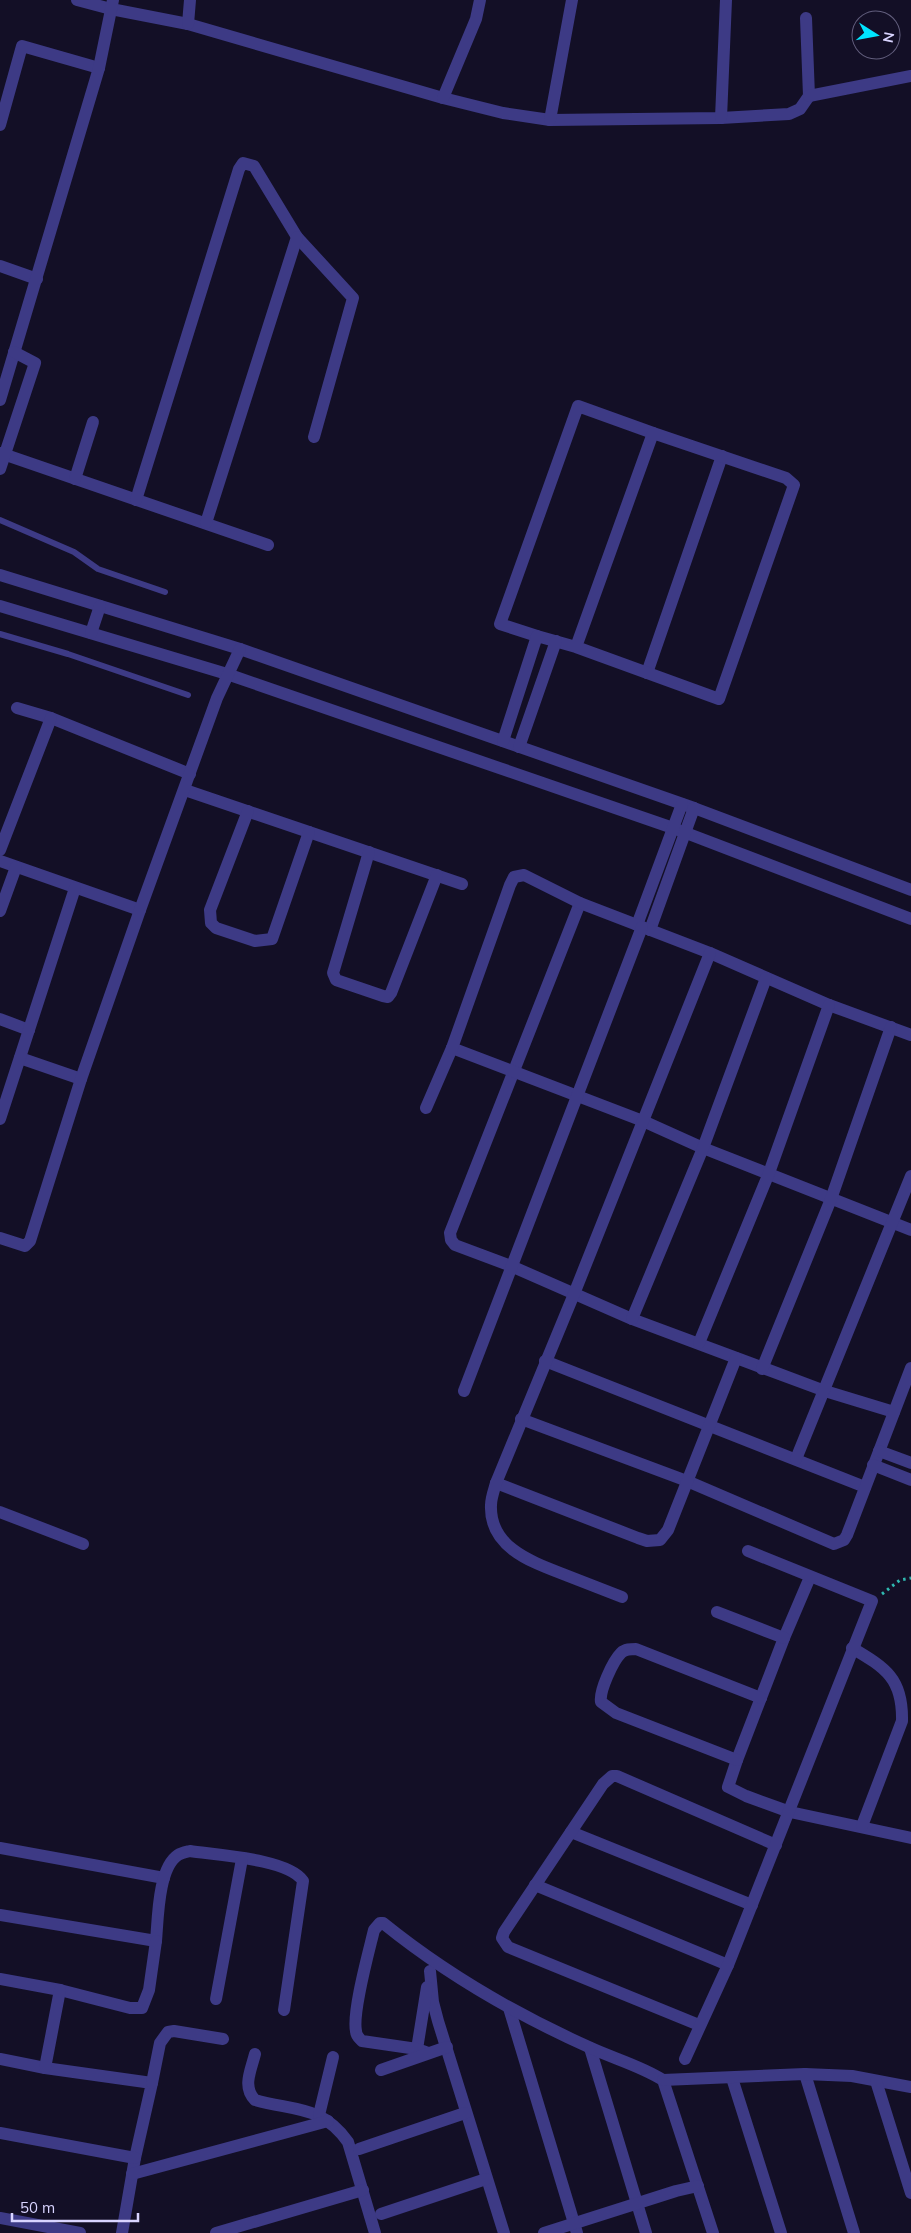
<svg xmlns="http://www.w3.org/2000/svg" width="911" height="2233" font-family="Mulish,sans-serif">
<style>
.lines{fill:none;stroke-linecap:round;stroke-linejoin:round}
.path{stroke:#2fb8b0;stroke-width:3;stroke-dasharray:2.5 4;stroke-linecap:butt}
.lane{stroke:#3d3a85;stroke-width:6}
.street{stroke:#3d3a85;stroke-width:12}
</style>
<rect width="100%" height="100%" fill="#130f26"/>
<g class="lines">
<polyline class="path" points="882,1594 900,1580 911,1578"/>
<g class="lane">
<polyline points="0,520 74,552 98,569 165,592"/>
<polyline points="0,634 68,654 188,695"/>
</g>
<g class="street">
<polyline points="77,0 111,9 188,24 443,98 503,113 550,120 721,118 789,114 800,109 809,96 806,18"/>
<polyline points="188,24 190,0"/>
<polyline points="809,96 911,76"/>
<polyline points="443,98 476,19 480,0"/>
<polyline points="721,118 726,0"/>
<polyline points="550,120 572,0"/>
<polyline points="0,125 22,46 99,68"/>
<polyline points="0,266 37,279"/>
<polyline points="0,400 99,68 113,0"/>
<polyline points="0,453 268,545"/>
<polyline points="0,469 35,363 14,352"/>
<polyline points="75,479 93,422"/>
<polyline points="136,500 239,169 243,163 254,166 297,237 353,298 314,437"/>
<polyline points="206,523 297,237"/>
<polyline points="0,575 240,649 694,808 911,890"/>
<polyline points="0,606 227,674 673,828 911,919"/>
<polyline points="91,633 100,606"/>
<polyline points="537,636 500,624 578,406 653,433"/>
<polyline points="647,673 722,456"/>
<polyline points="17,708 51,718 190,774"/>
<polyline points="503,741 537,636 576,647 719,699 794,485 786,478 653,433 576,647"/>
<polyline points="519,747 556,641"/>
<polyline points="185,790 462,884"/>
<polyline points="248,811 210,910 211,923 216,928 255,941 272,939 309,832"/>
<polyline points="0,850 51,718"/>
<polyline points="369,852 333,973 336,980 383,996 388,997 391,993 437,875"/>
<polyline points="0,861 140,910"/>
<polyline points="580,903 450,1233 451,1240 455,1245 511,1266 632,1319 825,1391 894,1412"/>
<polyline points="0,911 16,867"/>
<polyline points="637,925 682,804"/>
<polyline points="650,930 694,808"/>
<polyline points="0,1019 29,1030"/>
<polyline points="452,1048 643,1121 703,1148 911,1230"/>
<polyline points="20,1058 81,1079"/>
<polyline points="426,1108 452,1048 510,885 514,877 524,875 580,903 710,953 829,1005 911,1035"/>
<polyline points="0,1119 75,888"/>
<polyline points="0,1238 25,1246 30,1241 81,1079 140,910 217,698 240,649"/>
<polyline points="632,1319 703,1148 766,978"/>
<polyline points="699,1343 769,1173 829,1005"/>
<polyline points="545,1361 865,1487"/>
<polyline points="762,1369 831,1199 891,1027"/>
<polyline points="464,1391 642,927"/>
<polyline points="521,1419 687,1481 834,1544 844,1540 847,1535 911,1368"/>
<polyline points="879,1451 911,1463"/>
<polyline points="796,1459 911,1176"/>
<polyline points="873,1465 911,1480"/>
<polyline points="496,1483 638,1538 647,1541 660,1540 668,1530 736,1358"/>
<polyline points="0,1512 83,1544"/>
<polyline points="810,1577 784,1638 737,1760 728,1787 746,1796 790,1812 911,1838"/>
<path d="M622 1597C604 1590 586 1583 568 1576 535 1563 489 1549 491 1505 491 1498 494 1490 496 1483L574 1294 710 953"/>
<polyline points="717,1612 784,1638"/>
<path d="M852 1648C886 1668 903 1679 902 1721L862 1826"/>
<path d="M737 1760 616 1713 601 1702C599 1691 613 1661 621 1653 625 1649 631 1649 636 1649L761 1698"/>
<polyline points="571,1832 752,1905"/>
<polyline points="0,1848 164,1878"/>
<polyline points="535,1885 728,1965"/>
<path d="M0 1915 156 1941C158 1919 158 1868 178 1855 181 1853 186 1852 190 1851 216 1855 289 1859 303 1881L284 2010"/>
<polyline points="430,1971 433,2002 438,2021 504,2233"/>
<polyline points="0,1979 60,1990 130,2008 142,2008 149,1990 156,1941"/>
<polyline points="216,1999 242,1859"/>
<polyline points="509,2008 577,2233"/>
<polyline points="699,2025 508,1947 502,1938 504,1932 603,1784 612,1776 617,1776 776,1845"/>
<polyline points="590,2048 646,2233"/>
<polyline points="417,2049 427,1987"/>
<path d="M428 2053 417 2049 362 2041C359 2038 356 2036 356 2031 352 2012 369 1951 374 1930L380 1923H383C446 1974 517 2015 591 2048 615 2059 641 2066 663 2080L713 2233"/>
<path d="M255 2054C251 2070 242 2087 255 2100 294 2111 322 2105 348 2142L375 2233"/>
<polyline points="0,2059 45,2068 152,2083 135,2158 122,2233"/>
<polyline points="685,2059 728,1965 872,1601 748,1551"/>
<polyline points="45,2068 60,1990"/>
<polyline points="381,2070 447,2047"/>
<polyline points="805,2074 854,2233"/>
<polyline points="732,2078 781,2233"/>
<polyline points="663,2080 805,2074 852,2076 911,2087"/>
<polyline points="876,2081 911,2193"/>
<polyline points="152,2083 160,2043 168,2032 174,2031 223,2039"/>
<polyline points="319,2115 333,2057"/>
<polyline points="0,2133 135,2158"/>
<polyline points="359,2149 465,2113"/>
<polyline points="132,2174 328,2121"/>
<polyline points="381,2214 486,2179"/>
<polyline points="0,2218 80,2233"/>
<polyline points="216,2233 363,2190"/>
<polyline points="544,2233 676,2191 698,2186"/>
</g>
</g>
<g transform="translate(876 35) rotate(101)"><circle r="24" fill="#130f26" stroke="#625e7d"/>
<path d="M0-4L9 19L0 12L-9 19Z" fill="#00e5ff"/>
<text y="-8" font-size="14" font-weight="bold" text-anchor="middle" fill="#d9d4ff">N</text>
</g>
<path d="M12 2213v8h126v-8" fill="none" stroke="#d9d4ff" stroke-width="2.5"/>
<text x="20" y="2213" font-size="15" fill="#d9d4ff" stroke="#130f26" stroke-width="4" paint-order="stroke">50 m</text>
</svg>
